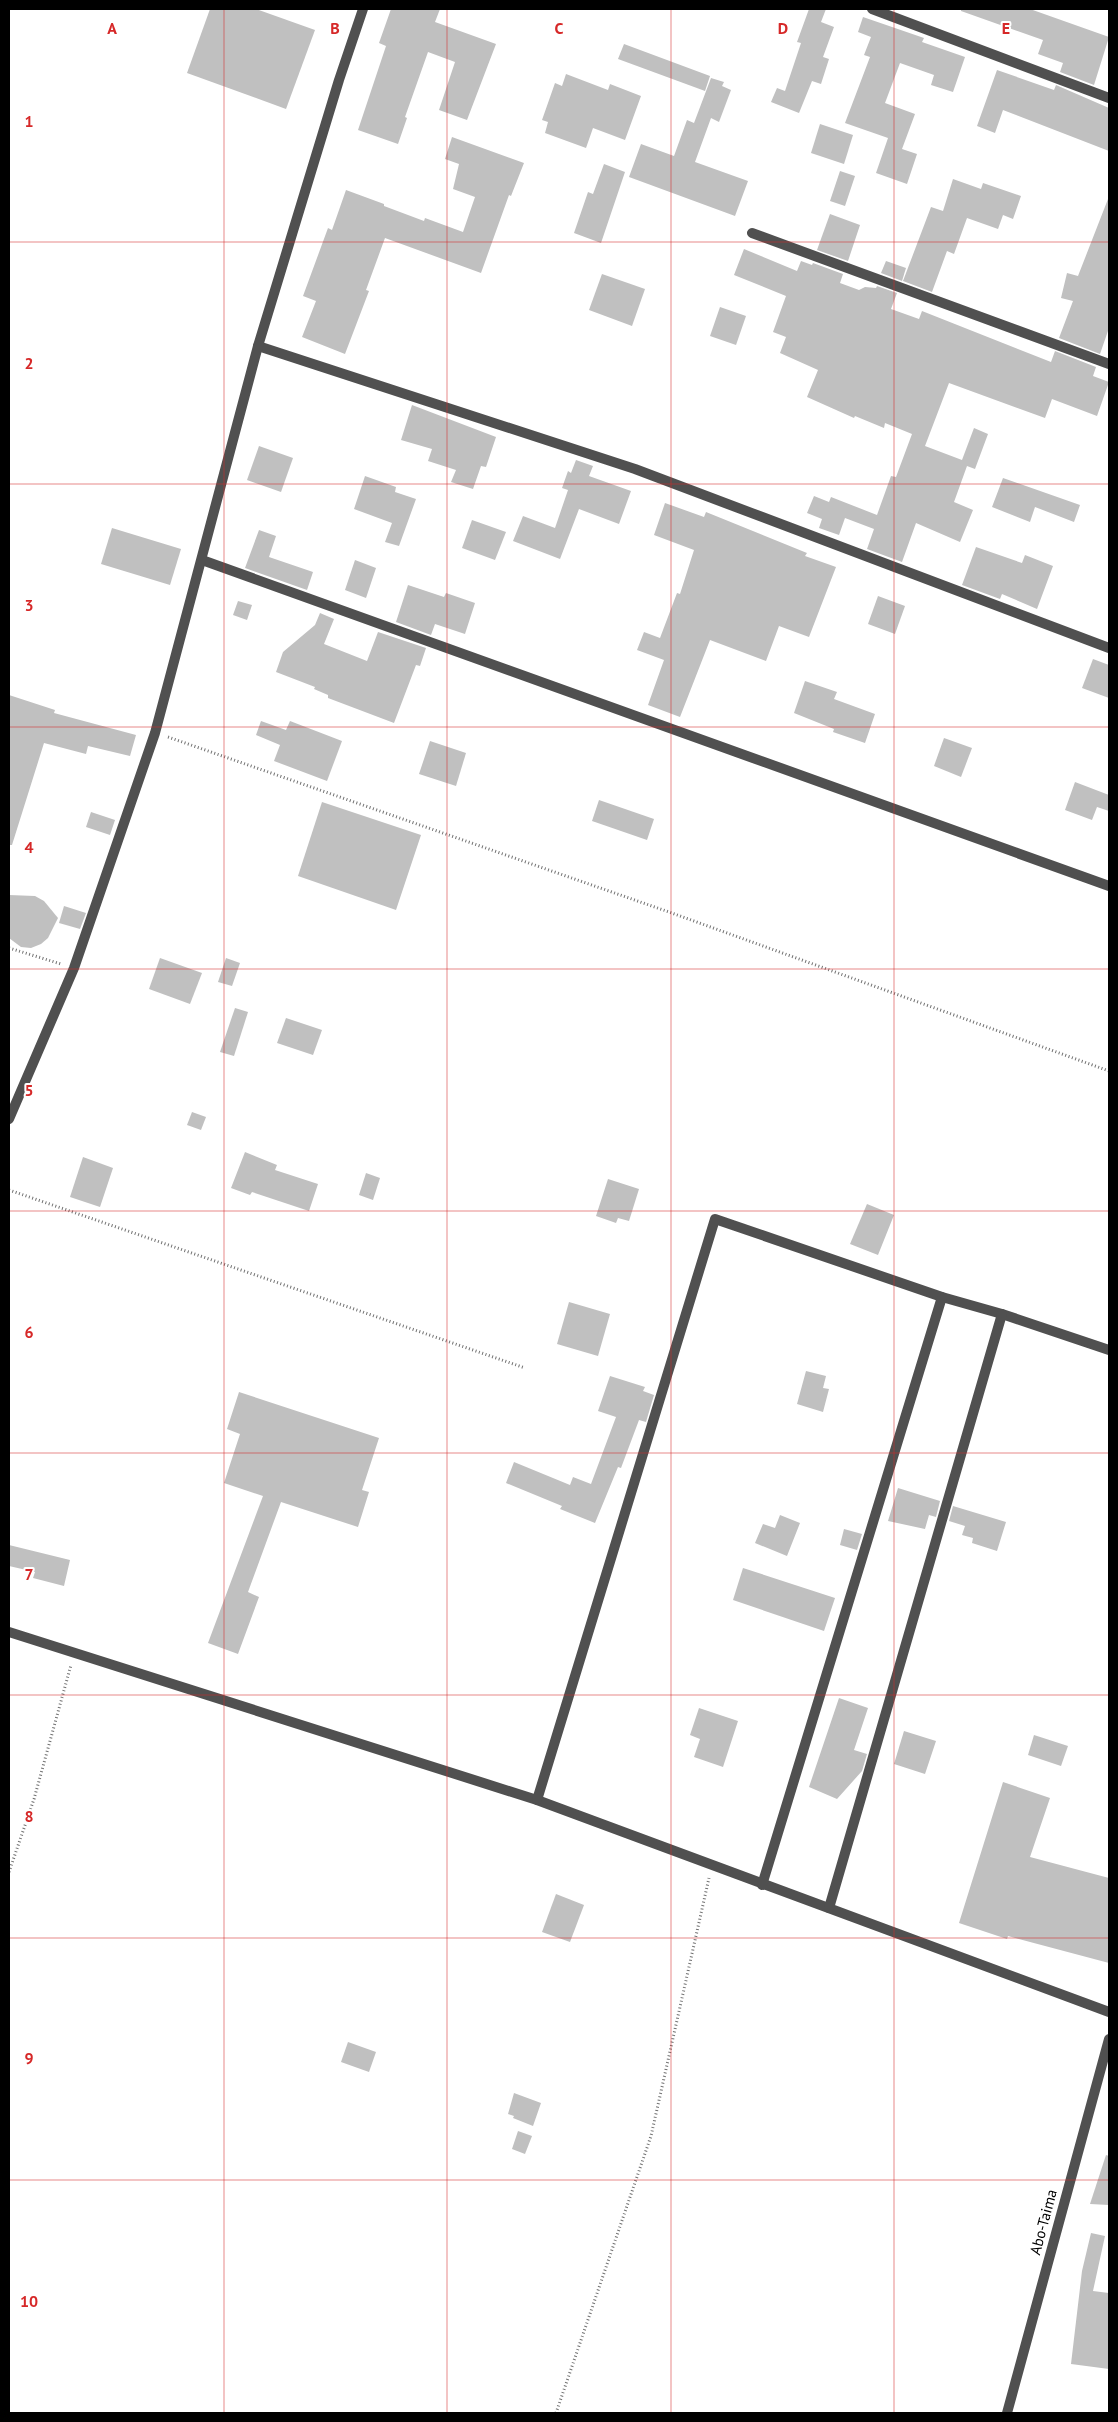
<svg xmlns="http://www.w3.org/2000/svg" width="1118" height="2422" font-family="'PT Sans',sans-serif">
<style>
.building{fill:#c0c0c0}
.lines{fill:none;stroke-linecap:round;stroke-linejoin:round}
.path{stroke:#727272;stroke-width:3;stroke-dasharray:1 2.5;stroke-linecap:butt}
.minor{stroke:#505050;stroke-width:10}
.tertiary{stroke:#505050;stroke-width:10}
.grid{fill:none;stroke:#d62828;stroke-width:1;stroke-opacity:0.55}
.labels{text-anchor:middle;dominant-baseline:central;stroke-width:4;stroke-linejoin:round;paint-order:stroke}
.street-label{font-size:15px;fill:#000;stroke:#fff}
.grid-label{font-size:16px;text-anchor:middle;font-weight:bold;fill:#d62828;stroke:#fff;stroke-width:4;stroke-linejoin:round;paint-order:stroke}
</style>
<rect width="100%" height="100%" fill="#fff"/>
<g class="building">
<polygon points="210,9 256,9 315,30 286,109 187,73"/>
<polygon points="391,9 440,9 435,22 496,44 467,120 439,110 455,62 428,52 405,117 407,118 398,144 358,130 386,46 379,43"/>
<polygon points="809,9 826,9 821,22 834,27 823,57 829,59 821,84 812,81 799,113 771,102 777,88 785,91 801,43 797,42"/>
<polygon points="961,9 1030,9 1109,37 1094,85 1060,72 1063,63 1038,54 1043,40 961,11"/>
<polygon points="863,17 924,38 922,42 965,57 953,92 931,85 934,75 900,63 885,103 915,114 902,149 917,154 907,184 876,173 888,138 845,123 870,57 864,55 871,37 858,32"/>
<polygon points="624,44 710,76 705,91 618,59"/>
<polygon points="997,70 1054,90 1056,85 1109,108 1109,151 1003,110 995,133 977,126"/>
<polygon points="566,74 608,90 610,84 641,96 625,140 593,128 586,148 545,133 548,122 542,120 555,83 562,86"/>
<polygon points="711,78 724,82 722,86 731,90 719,122 711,118 695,162 748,181 735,216 629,177 641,144 674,156 687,120 694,123"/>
<polygon points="820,124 853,135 844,164 811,153"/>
<polygon points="452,137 524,163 511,196 509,195 481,273 385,238 366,290 369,291 345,354 302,337 316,301 303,296 328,228 332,230 346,190 384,204 384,206 424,221 425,218 463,232 475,197 453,189 459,164 445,159"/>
<polygon points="604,164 625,172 601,243 574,233 588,192 593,194"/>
<polygon points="840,171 855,176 845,206 830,201"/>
<polygon points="953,179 981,189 983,183 1021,196 1013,219 1003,215 998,229 967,218 954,254 947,251 932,292 903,281 931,207 943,211"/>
<polygon points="1108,199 1109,328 1100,354 1059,338 1073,301 1061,298 1067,273 1078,276"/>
<polygon points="830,214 860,225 848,261 817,250"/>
<polygon points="744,249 797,271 801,261 812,265 813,263 843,274 840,283 859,290 865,287 876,288 877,286 897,293 891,309 919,319 922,311 1051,362 1055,351 1096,367 1093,376 1109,382 1097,416 1052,399 1045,418 949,383 925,446 962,460 974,428 988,434 975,469 967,466 954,502 973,510 960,542 916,523 902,562 867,549 874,529 845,518 839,535 819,528 822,519 807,513 814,496 829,502 831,497 877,515 891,476 896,477 912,434 885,423 884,428 855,416 854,418 807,397 818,370 780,353 786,337 773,332 786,296 734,275"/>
<polygon points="886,261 906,268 902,281 881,273"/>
<polygon points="602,274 645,289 632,326 589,310"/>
<polygon points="720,307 746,316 736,345 710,336"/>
<polygon points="412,405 496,437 486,467 481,466 473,489 451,482 456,470 428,461 432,449 401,440"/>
<polygon points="259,446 293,458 281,492 247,480"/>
<polygon points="576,460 593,466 589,476 631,491 619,524 579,509 560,559 513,541 523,516 555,528 568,490 562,488 568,471 571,473"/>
<polygon points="365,476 396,487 395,492 416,499 399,546 385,542 392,523 354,509"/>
<polygon points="1003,478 1080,505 1074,522 1035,507 1030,522 992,507"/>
<polygon points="665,503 704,517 706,512 807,553 805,556 836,567 809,637 779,626 766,661 710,640 680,717 648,705 664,660 637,650 644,632 660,638 677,593 680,594 694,550 654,535"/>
<polygon points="472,520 506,532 495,560 462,548"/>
<polygon points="112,528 181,549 170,585 101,564"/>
<polygon points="259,530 276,536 269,557 313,572 307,590 245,568"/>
<polygon points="976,547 1022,563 1025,555 1053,566 1037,609 1002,594 1000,599 962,585"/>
<polygon points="355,560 376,568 366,598 345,590"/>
<polygon points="408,585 444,597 446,593 475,603 465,634 435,624 431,635 396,622"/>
<polygon points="878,596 905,606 895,634 868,624"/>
<polygon points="238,601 252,605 247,620 233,615"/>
<polygon points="320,613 334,619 324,644 367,661 378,632 426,648 420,666 416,665 394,723 328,698 328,695 314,689 315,687 276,672 283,652 315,625"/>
<polygon points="1093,659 1109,665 1109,698 1082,688"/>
<polygon points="805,681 837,692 834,699 875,714 865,743 833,732 834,729 794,713"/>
<polygon points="9,695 55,710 54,713 136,735 130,756 88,746 86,754 44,743 12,845 9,845"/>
<polygon points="261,721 286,730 290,721 342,741 327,781 274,761 280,745 256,735"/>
<polygon points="944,738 972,748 961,777 934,766"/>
<polygon points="430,741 466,753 456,786 419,774"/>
<polygon points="1075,782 1109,795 1109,811 1097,807 1092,820 1065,810"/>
<polygon points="599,800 654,819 647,840 592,821"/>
<polygon points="322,802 421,835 396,910 298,876"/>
<polygon points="91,812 115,820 110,835 86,827"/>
<polygon points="9,895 35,896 44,901 58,918 48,938 41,944 31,948 21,947 9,938"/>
<polygon points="64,906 86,913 80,929 59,923"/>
<polygon points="160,958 202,973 190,1004 149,989"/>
<polygon points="226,958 240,963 232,986 218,982"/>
<polygon points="235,1008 248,1012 234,1056 220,1052"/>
<polygon points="286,1018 322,1030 313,1055 277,1043"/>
<polygon points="192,1112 206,1117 201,1130 187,1125"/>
<polygon points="245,1152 277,1165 275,1170 318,1184 309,1211 252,1192 250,1195 231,1188"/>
<polygon points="83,1157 113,1168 100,1207 70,1197"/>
<polygon points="366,1173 380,1178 373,1200 359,1195"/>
<polygon points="608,1179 639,1189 629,1221 618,1218 616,1223 596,1216"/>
<polygon points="867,1204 894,1215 878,1255 850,1244"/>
<polygon points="569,1302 610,1314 598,1356 557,1344"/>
<polygon points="806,1371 826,1376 823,1388 829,1389 823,1412 797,1404"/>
<polygon points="610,1376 645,1387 643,1391 654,1395 646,1422 639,1420 621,1468 618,1467 595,1523 560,1509 562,1506 506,1483 514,1462 570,1485 573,1477 591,1484 616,1417 598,1411"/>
<polygon points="239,1392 379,1438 362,1490 369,1492 358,1527 281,1502 248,1592 259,1597 238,1654 208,1643 263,1496 224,1483 240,1434 227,1429"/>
<polygon points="898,1488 940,1501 936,1517 929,1515 925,1529 888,1521"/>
<polygon points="953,1506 1006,1522 997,1551 972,1543 973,1538 962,1535 965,1526 949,1521"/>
<polygon points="780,1515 800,1523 787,1556 755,1543 763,1524 775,1528"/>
<polygon points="844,1529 862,1534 857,1550 840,1545"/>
<polygon points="9,1545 70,1560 64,1586 33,1578 35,1572 9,1566"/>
<polygon points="743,1568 835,1598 824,1631 733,1600"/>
<polygon points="839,1698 868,1708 854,1750 867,1754 862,1771 837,1799 809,1787"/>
<polygon points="699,1708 738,1721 723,1767 694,1757 700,1739 690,1735"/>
<polygon points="904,1731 936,1741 925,1774 894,1764"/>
<polygon points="1034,1735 1068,1746 1061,1766 1028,1755"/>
<polygon points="1003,1782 1050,1798 1030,1857 1109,1878 1109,1963 1008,1936 1007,1939 959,1923"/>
<polygon points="556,1894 584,1905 570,1942 542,1932"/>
<polygon points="348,2042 376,2052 369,2072 341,2062"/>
<polygon points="514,2093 541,2103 533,2126 513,2118 514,2116 508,2114"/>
<polygon points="518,2131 532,2136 525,2154 512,2149"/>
<polygon points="1106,2155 1109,2156 1109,2205 1090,2204"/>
<polygon points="1091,2233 1105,2236 1093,2291 1109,2293 1109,2369 1071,2364 1082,2271"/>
</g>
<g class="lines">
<g class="path">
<polyline points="168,737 669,912 1109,1071"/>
<polyline points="9,948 61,964"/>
<polyline points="9,1190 525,1368"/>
<polyline points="9,1872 34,1799 71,1665"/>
<polyline points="556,2413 651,2136 709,1878"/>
</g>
<g class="minor">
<polyline points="872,9 1109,98"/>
<polyline points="752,233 1109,364"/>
<polyline points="258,346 635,469 1109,648"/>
<polyline points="202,560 1109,886"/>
<polyline points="9,1119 74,968 155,733 258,346 339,80 363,9"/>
<polyline points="9,1632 537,1800 1109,2012"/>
<polyline points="537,1800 715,1219 942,1297 1002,1314 1109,1350"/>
<polyline points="762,1885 942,1297"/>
<polyline points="829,1908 1002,1314"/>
</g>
<polyline class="tertiary" points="1007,2413 1109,2039"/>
</g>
<path class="grid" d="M224 9V2413M447 9V2413M671 9V2413M894 9V2413M9 242H1109M9 484H1109M9 727H1109M9 969H1109M9 1211H1109M9 1453H1109M9 1695H1109M9 1938H1109M9 2180H1109"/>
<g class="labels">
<g class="street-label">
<text transform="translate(1043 2222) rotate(-75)">Abo-Taima</text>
</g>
</g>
<g class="grid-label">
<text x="112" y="34">A</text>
<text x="335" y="34">B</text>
<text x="559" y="34">C</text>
<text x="783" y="34">D</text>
<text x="1006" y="34">E</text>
<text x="29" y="127">1</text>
<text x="29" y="369">2</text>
<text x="29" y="611">3</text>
<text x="29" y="853">4</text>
<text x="29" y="1096">5</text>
<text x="29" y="1338">6</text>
<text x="29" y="1580">7</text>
<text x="29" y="1822">8</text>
<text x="29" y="2064">9</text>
<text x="29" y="2307">10</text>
</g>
<rect width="1118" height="2422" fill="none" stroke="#000000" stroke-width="20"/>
</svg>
